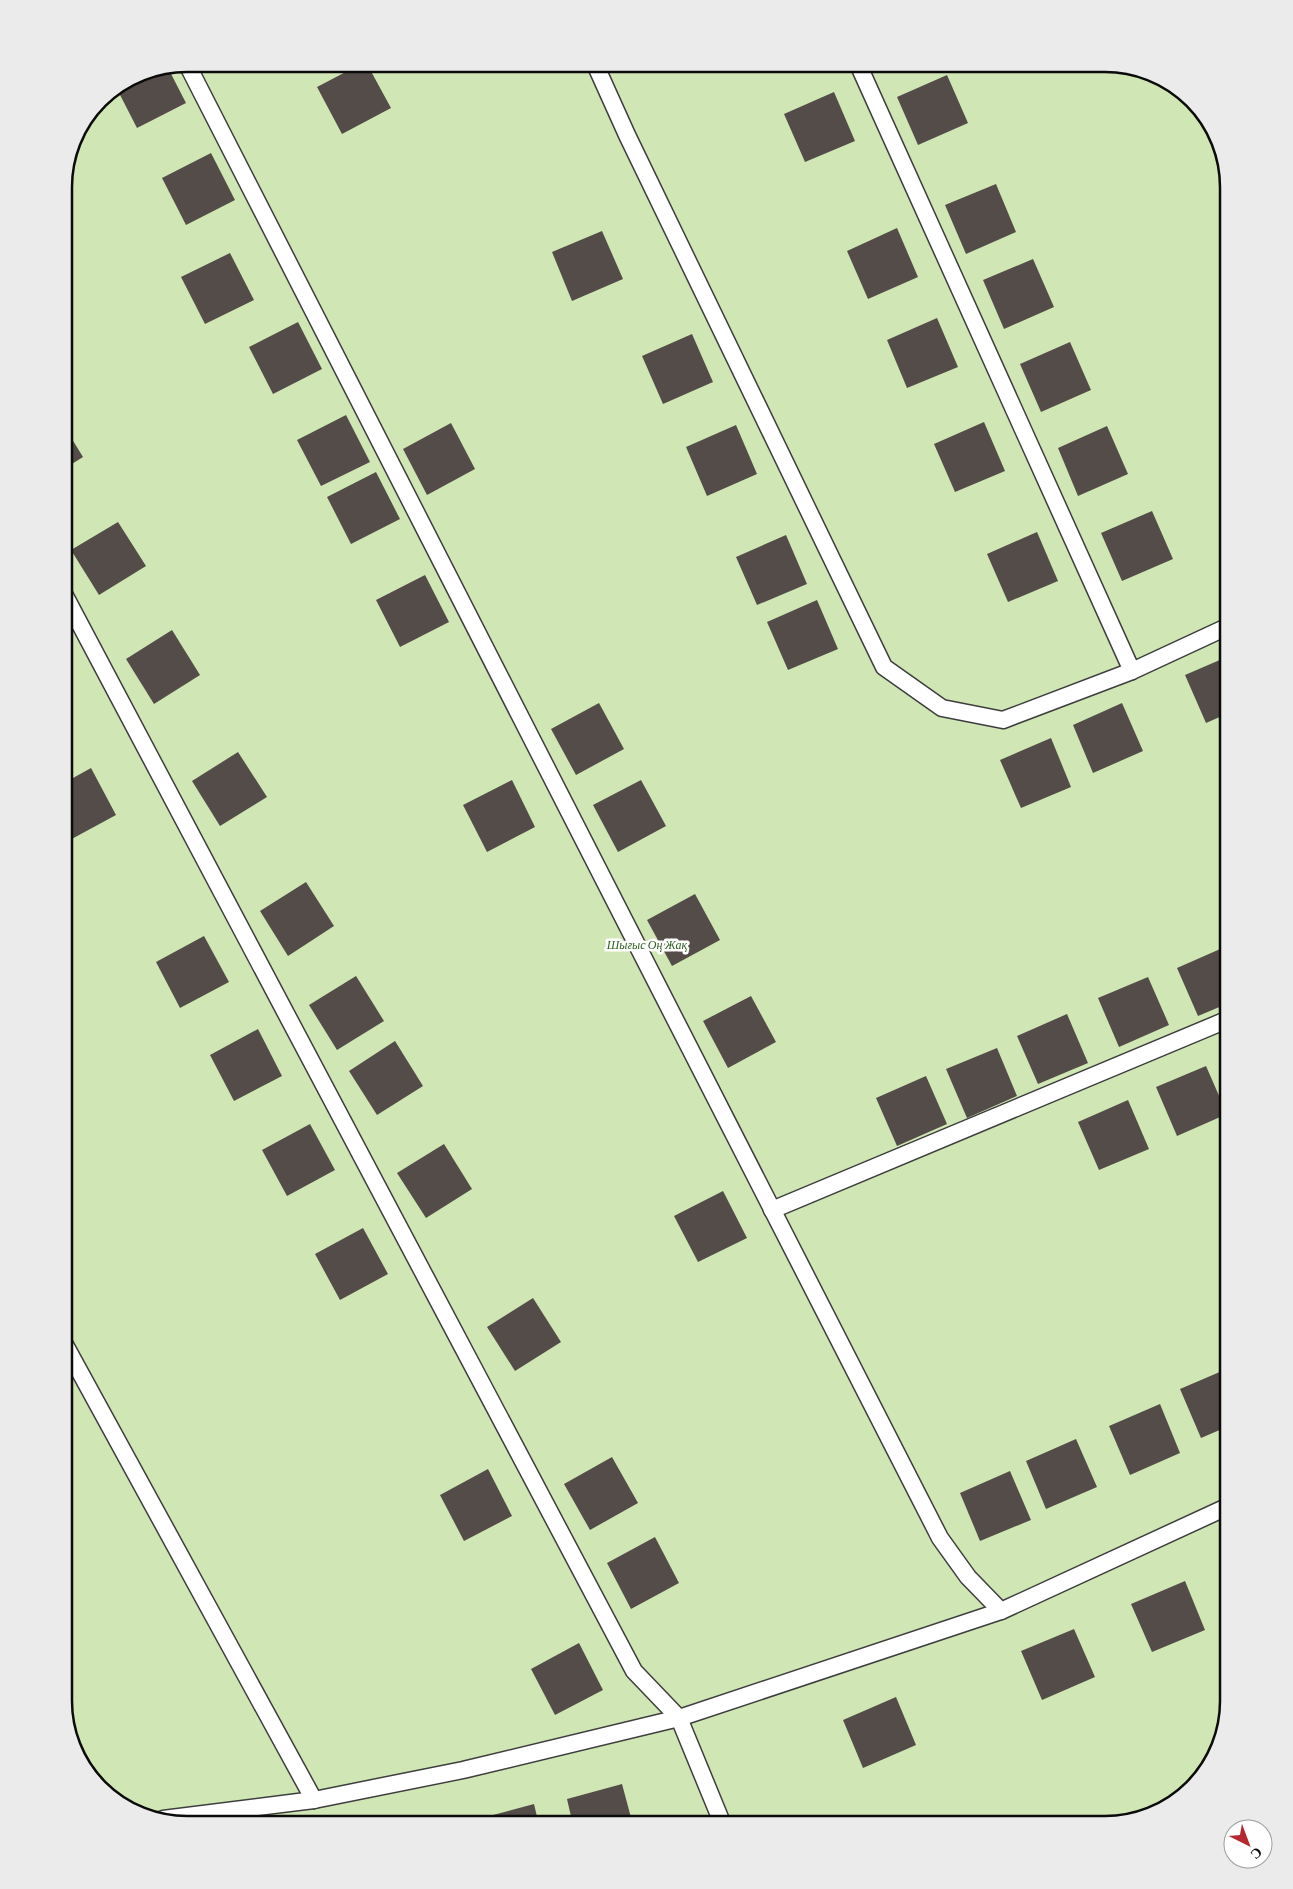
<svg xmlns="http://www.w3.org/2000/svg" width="1293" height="1889" font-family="'Crimson Pro',serif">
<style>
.green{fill:#d0e7b5}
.building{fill:#544c48}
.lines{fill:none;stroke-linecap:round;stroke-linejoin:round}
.lane-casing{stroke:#3e3e3e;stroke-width:19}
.lane{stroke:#fff;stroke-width:16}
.labels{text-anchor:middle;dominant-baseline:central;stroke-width:5;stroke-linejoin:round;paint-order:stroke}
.park-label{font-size:12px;font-style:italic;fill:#2d611e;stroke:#fff}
.rim{fill:none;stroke:#0b0b0b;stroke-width:2.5}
</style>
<rect width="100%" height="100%" fill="#fffaea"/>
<polygon class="green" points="187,64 1113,64 1174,84 1213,126 1229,187 1229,1702 1213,1764 1167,1809 1106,1825 180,1825 119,1805 80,1763 64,1702 64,180 73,140 100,100 140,73"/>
<g class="building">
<polygon points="361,64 367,64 391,108 342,134 317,87"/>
<polygon points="168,68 186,103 137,128 117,89 140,73"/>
<polygon points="947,75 968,123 918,145 897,97"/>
<polygon points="834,92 855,141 805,162 784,114"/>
<polygon points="211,153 235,200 186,225 162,178"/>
<polygon points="996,184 1016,232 966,254 945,205"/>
<polygon points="897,228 918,277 868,299 847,251"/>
<polygon points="602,231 623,279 572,301 552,252"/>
<polygon points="230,253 254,300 205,324 181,277"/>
<polygon points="1033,259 1054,307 1004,329 983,280"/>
<polygon points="937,318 958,367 907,388 887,340"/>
<polygon points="298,322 322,369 273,394 249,347"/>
<polygon points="692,334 713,382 663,404 642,356"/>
<polygon points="1070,342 1091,390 1041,412 1020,364"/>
<polygon points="346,415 370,462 321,486 297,440"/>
<polygon points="984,422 1005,471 955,492 934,444"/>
<polygon points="451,423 475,469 427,495 403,449"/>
<polygon points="736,425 757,474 707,496 686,447"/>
<polygon points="64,426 83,457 64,469"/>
<polygon points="1107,426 1128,474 1078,496 1058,448"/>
<polygon points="376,472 400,519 351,544 327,497"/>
<polygon points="1152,511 1173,559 1122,581 1101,533"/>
<polygon points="118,522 146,566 99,595 71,550"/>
<polygon points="1037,532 1058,581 1008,602 987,554"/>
<polygon points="786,535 807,584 757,605 736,557"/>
<polygon points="425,575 449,622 400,647 376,600"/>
<polygon points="817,600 838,649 788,670 767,622"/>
<polygon points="172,630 200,675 154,704 126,659"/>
<polygon points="1229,656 1229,713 1206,723 1185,675"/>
<polygon points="64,669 72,683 64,687"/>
<polygon points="599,703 624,749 576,775 551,729"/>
<polygon points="1122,703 1143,751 1093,773 1073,725"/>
<polygon points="1051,738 1071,787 1021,808 1000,760"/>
<polygon points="238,752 267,797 220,826 192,781"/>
<polygon points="91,768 116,815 68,841 64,833 64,783"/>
<polygon points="512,780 535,827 487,852 463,805"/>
<polygon points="641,780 666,826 618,852 593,805"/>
<polygon points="306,882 334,926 288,956 260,911"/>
<polygon points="695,894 720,940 672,966 647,920"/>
<polygon points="204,936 229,982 180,1008 156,962"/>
<polygon points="1227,946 1229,952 1229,1003 1198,1016 1177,968"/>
<polygon points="356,976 384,1021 337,1050 309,1005"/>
<polygon points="1148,977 1169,1025 1119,1047 1098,998"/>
<polygon points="751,996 776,1042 728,1068 703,1021"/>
<polygon points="1067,1014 1088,1063 1038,1084 1017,1036"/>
<polygon points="258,1029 282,1076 234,1101 210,1055"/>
<polygon points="395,1041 423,1086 377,1115 349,1071"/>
<polygon points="997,1048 1017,1096 967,1118 946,1069"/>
<polygon points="1206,1066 1227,1114 1177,1136 1156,1087"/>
<polygon points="926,1076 947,1124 897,1146 876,1098"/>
<polygon points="1128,1100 1149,1149 1099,1170 1078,1122"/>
<polygon points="310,1124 335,1170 287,1196 262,1150"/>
<polygon points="444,1144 472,1189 426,1218 397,1173"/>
<polygon points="723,1191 747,1238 698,1262 674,1216"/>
<polygon points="363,1228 388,1274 340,1300 315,1254"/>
<polygon points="533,1298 561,1342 515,1371 487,1327"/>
<polygon points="1229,1368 1229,1426 1201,1438 1180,1389"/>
<polygon points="1160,1404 1180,1453 1130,1475 1109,1426"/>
<polygon points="1076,1439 1097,1487 1046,1509 1026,1461"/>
<polygon points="612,1457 638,1503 590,1530 564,1484"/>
<polygon points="488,1469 512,1516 464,1541 440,1495"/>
<polygon points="1010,1471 1031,1520 980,1541 960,1493"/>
<polygon points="655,1537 679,1583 631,1609 607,1563"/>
<polygon points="1185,1581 1205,1630 1152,1652 1131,1604"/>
<polygon points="1074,1629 1095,1677 1042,1700 1021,1651"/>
<polygon points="579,1643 603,1690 555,1715 531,1669"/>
<polygon points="896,1697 916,1745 863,1768 843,1720"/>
<polygon points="622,1784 633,1825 573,1825 567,1799"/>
<polygon points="534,1804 539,1825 480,1825 478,1819"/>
</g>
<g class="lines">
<g class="lane-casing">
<g id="lane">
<polyline points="187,64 940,1538 968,1577 1001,1611"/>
<polyline points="595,64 627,135 884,667 942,708 1003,720 1132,671 1229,626"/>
<polyline points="858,64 1132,671"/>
<polyline points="64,594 634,1671 679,1718 1001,1611 1229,1506"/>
<polyline points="772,1210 1229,1019"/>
<polyline points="64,1343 314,1800 463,1770 679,1718 723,1825"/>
<polyline points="163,1819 314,1800"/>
</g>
</g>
<use href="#lane" class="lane"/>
</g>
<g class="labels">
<g class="park-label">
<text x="647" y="945">Шығыс Оң Жақ</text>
</g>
</g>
<path d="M0 0H1293V1889H0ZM187 72H1105A115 115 0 0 1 1220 187V1701A115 115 0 0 1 1105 1816H187A115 115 0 0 1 72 1701V187A115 115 0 0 1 187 72Z" fill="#ebebeb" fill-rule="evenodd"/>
<path class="rim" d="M187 72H1105A115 115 0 0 1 1220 187V1701A115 115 0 0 1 1105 1816H187A115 115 0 0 1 72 1701V187A115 115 0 0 1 187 72Z"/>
<g transform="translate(1248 1844) rotate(138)"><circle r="24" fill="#ffffff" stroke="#9d9d9d"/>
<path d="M0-4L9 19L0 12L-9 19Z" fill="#b72730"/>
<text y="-8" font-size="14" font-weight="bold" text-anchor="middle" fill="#0b0b0b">С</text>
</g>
</svg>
